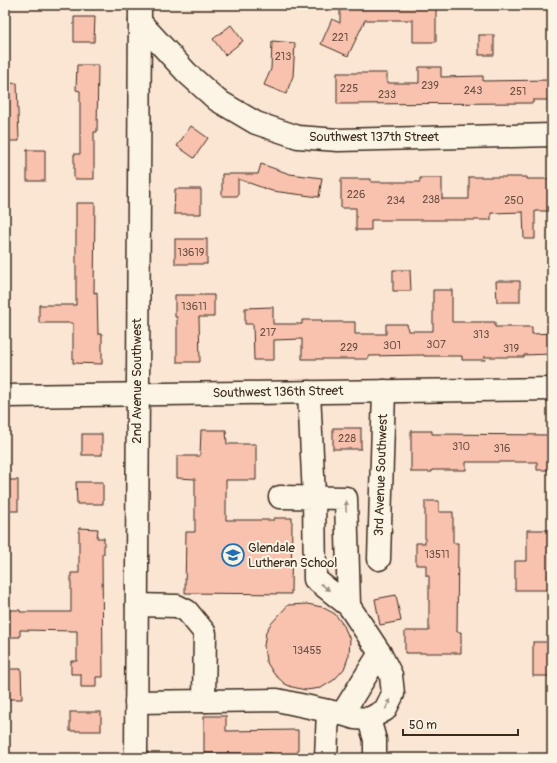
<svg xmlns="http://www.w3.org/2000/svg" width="557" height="763" font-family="Pangolin,sans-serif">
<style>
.building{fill:#f9c2ae;stroke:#3b2a1e}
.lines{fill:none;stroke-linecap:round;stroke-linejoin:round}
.minor-casing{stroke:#3b2a1e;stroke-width:25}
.minor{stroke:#fcf5e5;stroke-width:22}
.oneway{fill:#9c9082}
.labels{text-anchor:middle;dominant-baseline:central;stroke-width:4;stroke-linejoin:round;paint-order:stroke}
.number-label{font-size:11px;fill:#6a5042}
.street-label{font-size:13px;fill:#3b2a1e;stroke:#fcf5e5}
.poi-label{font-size:13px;fill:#3b2a1e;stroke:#fcf5e5;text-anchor:start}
</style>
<rect width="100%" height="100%" fill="#fbe6d4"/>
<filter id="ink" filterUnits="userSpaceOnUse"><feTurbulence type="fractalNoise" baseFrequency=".025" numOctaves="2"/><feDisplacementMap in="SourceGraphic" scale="8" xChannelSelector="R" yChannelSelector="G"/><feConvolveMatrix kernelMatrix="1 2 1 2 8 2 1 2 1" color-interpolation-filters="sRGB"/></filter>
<g filter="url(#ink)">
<g class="building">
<polygon points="340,5 436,5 436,42 413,42 413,20 365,20 348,56 321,44 332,19 340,23"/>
<polygon points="74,17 95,17 94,42 74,42"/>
<polygon points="231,25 243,41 225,55 213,39"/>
<rect x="479" y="35" width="15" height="20"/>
<polygon points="272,41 295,43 293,76 286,94 264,85 271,69"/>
<polygon points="77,65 98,65 97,132 94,132 94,179 74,179 74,154 80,154 80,91 76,90"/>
<polygon points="419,67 441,67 441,77 483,76 483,81 552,80 552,100 533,100 533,103 337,104 337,73 387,73 387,83 419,83"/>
<polygon points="17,83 19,141 5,141 5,84"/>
<polygon points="191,126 208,138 194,158 177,146"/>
<rect x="27" y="150" width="18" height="31"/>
<polygon points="261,164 290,174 322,178 319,197 272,191 238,179 238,196 222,196 222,174 258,174"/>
<polygon points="469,177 527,177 527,179 552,179 552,211 535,211 535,239 524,239 523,212 491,213 491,220 371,220 371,230 356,230 356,208 341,208 341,179 371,179 371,182 420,182 420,178 442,178 442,199 469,199"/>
<polygon points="175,189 201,189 201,214 174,214"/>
<polygon points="76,203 95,203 94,293 97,292 98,334 102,334 102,364 73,363 73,323 39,323 39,305 76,305"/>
<rect x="175" y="239" width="32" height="25"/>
<polygon points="393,270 410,270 411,291 393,291"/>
<polygon points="496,281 520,281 520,302 497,302"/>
<polygon points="433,290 452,290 452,322 495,322 495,327 532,327 532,334 552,333 552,354 524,355 524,357 484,357 485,360 462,360 462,356 424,356 424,355 368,356 368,359 302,359 302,339 274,340 274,360 254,360 253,324 245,324 245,308 273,307 273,324 302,324 302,320 322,320 322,322 355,322 355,334 386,334 386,324 407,324 408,331 433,331"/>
<polygon points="175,295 214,295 214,317 199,317 200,362 177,362 177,317 175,317"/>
<rect x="333" y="428" width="28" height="21"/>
<polygon points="201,430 226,430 227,444 256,444 256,480 226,480 226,520 274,520 274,518 292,518 291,594 185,593 186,532 195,532 195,479 177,478 177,456 200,456"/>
<polygon points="411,431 432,431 432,434 552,435 552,470 537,470 537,462 466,462 466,470 432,470 432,472 411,472"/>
<rect x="82" y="434" width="20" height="21"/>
<rect x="5" y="480" width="13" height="31"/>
<polygon points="76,482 103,482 103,504 77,504"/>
<polygon points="425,501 439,501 439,512 453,512 453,543 458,543 457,632 461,632 461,653 405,653 405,631 429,631 429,576 426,576 426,565 416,565 416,543 425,543"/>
<polygon points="79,528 98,529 97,538 104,538 104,554 102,554 103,677 96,677 96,687 81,687 81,674 71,674 71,661 77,661 77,631 20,630 20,637 5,637 5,610 20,610 20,612 71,612 71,573 79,573"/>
<polygon points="527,530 552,530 552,590 515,590 515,561 527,561"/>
<polygon points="396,595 401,621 380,625 375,599"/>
<polygon points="307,604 322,607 335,614 344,626 350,640 349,655 344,669 334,680 321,688 306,690 292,687 285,684 274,674 266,661 264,646 266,632 270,625 288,605"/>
<rect x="533" y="642" width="19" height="34"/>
<polygon points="5,669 21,669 22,699 5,699"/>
<rect x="70" y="712" width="31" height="19"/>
<polygon points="204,716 226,716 226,731 298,730 298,758 272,758 272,753 204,753"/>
</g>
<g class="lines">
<g class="minor-casing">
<g id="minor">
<polyline points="140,22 187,73 217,100 256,123 298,137 338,140 552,135"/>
<polyline points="5,396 552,389"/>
<polyline points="280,497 346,498 349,606 315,579 314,497 309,392"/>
<polyline points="379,559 384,391"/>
<polyline points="137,605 177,606 187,611 205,633 204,701"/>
<polyline points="136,702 277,700 342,714 355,718 369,719 385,710 393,694 391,675 380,653 349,606"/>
<polyline points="342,714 380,653"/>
<polyline points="369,719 375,740 375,758"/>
<polyline points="136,758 140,5"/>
<polyline points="326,758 328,711"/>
</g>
</g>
<use href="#minor" class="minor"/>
</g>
<defs><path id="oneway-solid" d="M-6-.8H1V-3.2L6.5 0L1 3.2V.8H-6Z"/></defs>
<g class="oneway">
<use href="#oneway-solid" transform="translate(346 506) rotate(-91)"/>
<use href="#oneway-solid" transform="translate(325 587) rotate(38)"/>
<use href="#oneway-solid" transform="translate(388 704) rotate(-64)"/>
</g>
</g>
<defs>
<g id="school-ring" transform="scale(1.15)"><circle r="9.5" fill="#fcf5e5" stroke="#1f6fb2" stroke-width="1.5"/><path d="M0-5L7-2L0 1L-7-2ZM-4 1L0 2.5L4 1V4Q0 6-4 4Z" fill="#1f6fb2"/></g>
</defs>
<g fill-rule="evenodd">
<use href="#school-ring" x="233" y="555"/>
</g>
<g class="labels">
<g class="number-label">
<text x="340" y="37">221</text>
<text x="283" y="56">213</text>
<text x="430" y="85">239</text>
<text x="349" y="88">225</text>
<text x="473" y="90">243</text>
<text x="518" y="91">251</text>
<text x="387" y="94">233</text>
<text x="356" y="194">226</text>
<text x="431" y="199">238</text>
<text x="396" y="200">234</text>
<text x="514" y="200">250</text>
<text x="191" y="252">13619</text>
<text x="194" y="306">13611</text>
<text x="268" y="332">217</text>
<text x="481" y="334">313</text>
<text x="436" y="344">307</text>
<text x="392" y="345">301</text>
<text x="349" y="347">229</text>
<text x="511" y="348">319</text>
<text x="347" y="438">228</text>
<text x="461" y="446">310</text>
<text x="502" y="448">316</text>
<text x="437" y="554">13511</text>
<text x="307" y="650">13455</text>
</g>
<g class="street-label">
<text x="374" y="137">Southwest 137th Street</text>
<text transform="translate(137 381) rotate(-90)">2nd Avenue Southwest</text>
<text transform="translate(278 392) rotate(-1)">Southwest 136th Street</text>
<text transform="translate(381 475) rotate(-88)">3rd Avenue Southwest</text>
</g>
<g class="poi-label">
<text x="248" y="548">Glendale<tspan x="248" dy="15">Lutheran School</tspan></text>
</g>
</g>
<rect width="557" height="763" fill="none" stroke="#fcf5e5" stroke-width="20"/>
<rect x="10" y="10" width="537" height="743" fill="none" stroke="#3b2a1e" stroke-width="1.5" filter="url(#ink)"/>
<path d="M403 729v6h115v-6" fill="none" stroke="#3b2a1e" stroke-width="2"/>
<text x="409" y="729" font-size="12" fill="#3b2a1e" stroke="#fcf5e5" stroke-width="3" paint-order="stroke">50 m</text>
</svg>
